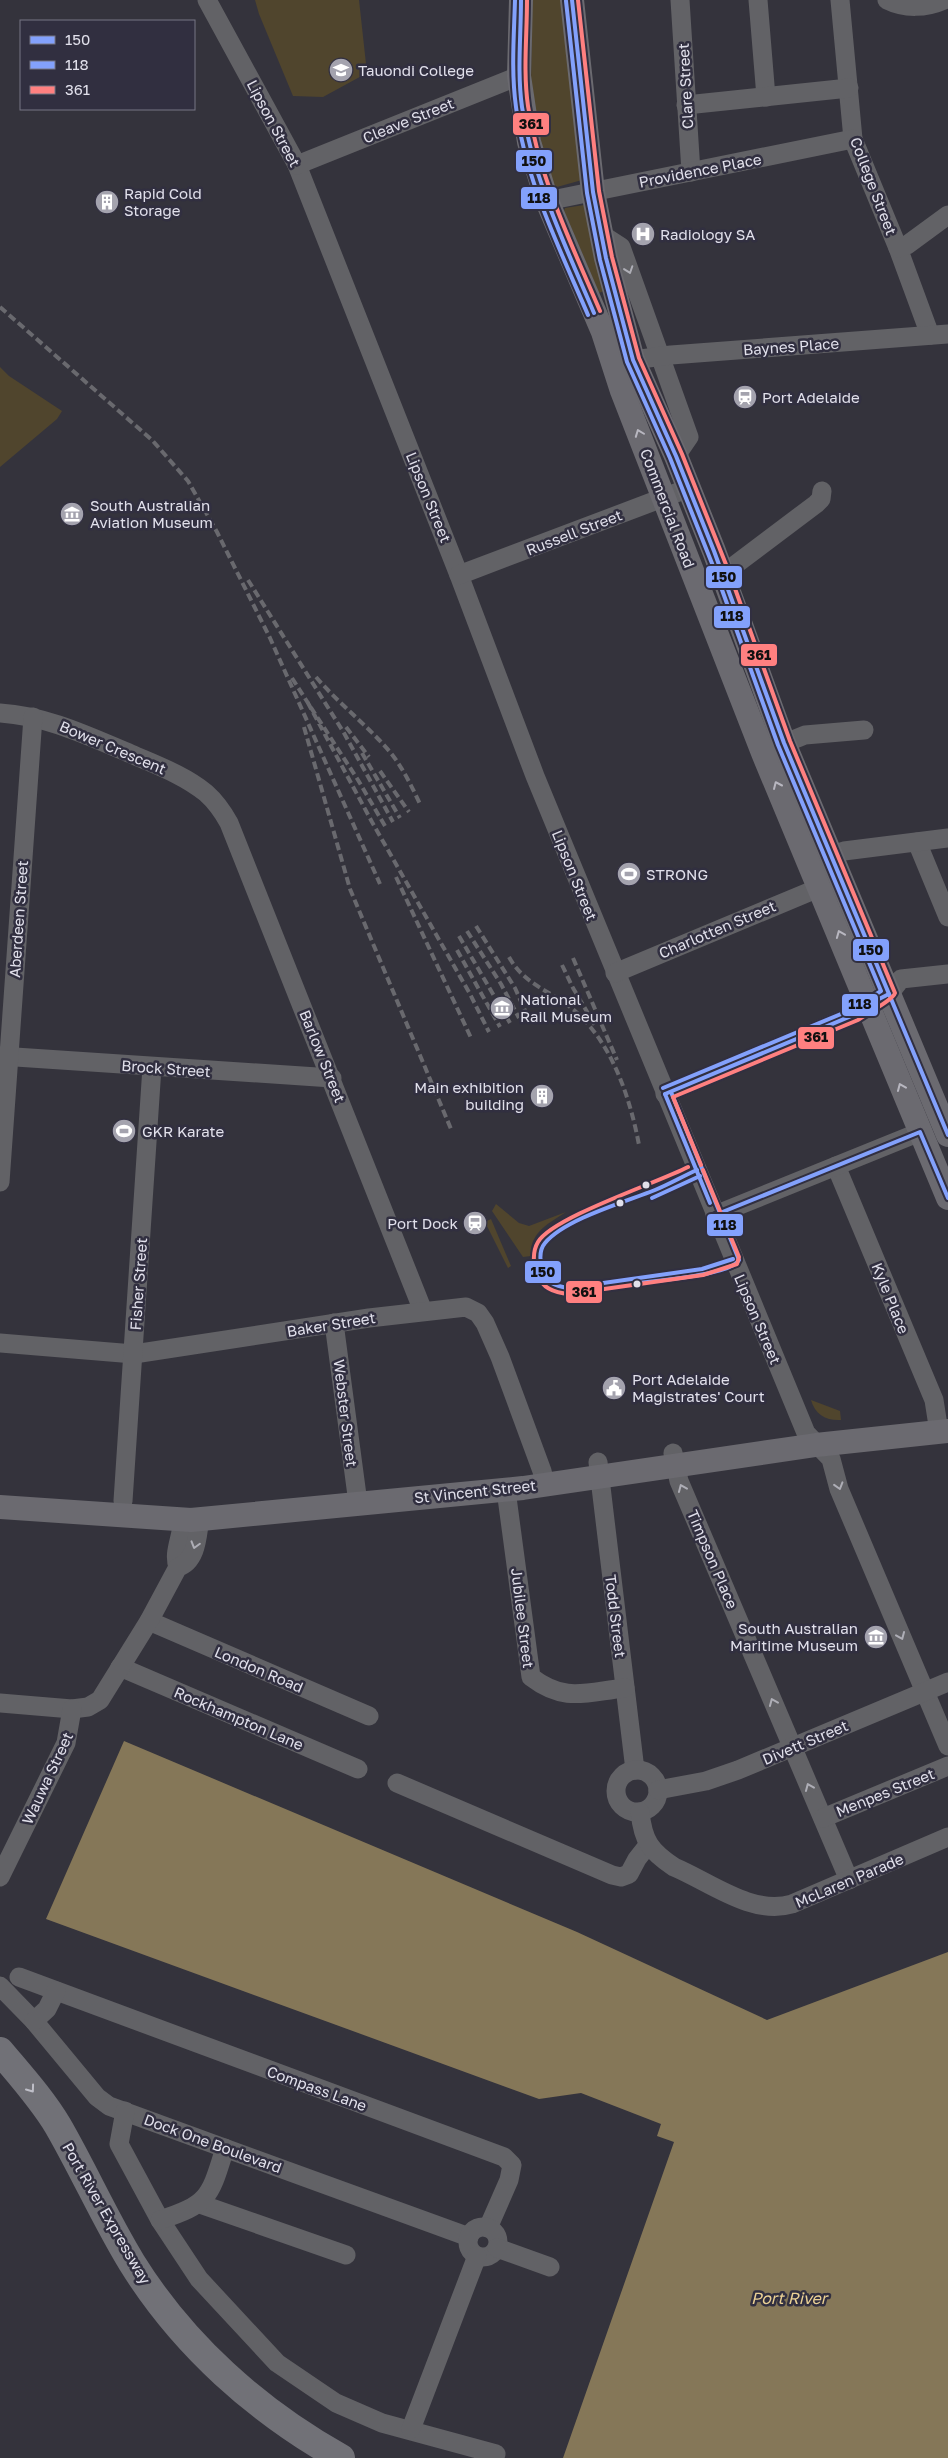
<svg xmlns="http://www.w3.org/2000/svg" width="948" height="2458" font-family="'Golos Text',sans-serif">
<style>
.green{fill:#50452d}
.water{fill:#857758}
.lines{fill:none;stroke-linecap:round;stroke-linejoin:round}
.minor{stroke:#626266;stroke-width:19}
.major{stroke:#6b6a70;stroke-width:24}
.highway{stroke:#717177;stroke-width:28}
.rail{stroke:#69696e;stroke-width:4;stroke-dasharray:8 4;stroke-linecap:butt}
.bus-1-casing{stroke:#312f40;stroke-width:8}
.bus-2-casing{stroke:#312f40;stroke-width:8}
.bus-3-casing{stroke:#312f40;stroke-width:8}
.bus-1{stroke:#83a1fc;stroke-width:4}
.bus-2{stroke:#83a1fc;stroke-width:4}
.bus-3{stroke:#ff8080;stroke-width:4}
.oneway{stroke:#aeaeb6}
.oneway2{stroke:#b8b7c0}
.oneway3{stroke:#bfbfc8}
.bus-dot{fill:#e1e0eb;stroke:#312f40;stroke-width:2}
.labels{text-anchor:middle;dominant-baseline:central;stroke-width:5;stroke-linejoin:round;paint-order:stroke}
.poi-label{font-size:15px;fill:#e1e0eb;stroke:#312f40;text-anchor:start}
.street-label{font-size:15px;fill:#e1e0eb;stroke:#312f40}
.water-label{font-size:16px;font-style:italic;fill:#ebd195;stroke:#312f40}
.line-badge{stroke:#312f40;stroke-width:2}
.pale-badge-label{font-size:14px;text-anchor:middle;font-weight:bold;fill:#111}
</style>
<rect width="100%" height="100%" fill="#34333c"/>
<g class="green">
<polygon points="255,0 359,0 367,73 323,97 293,96 259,14"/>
<polygon points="532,0 563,0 582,180 557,187 554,186 539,140 531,83"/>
<polygon points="584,205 608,289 599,293 564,211 565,208"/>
<polygon points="0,367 9,376 62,411 57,419 0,467"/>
<path d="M496 1204 519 1223 529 1226 566 1212C549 1223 529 1233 531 1256L523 1257 492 1211Z"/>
<polygon points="491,1219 511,1266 508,1268 485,1222"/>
<path d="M811 1400 840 1411 841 1420C827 1421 815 1415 811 1400Z"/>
</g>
<polygon class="water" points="124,1741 577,1932 767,2020 948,1952 948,2458 563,2458 674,2142 657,2136 661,2124 581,2093 539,2099 46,1919"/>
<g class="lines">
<g class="minor">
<polyline points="207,0 297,165 459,575 535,776 806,1433 831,1459 839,1489 948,1746"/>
<polyline points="680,0 691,172"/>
<polyline points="758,0 766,97"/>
<polyline points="840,0 853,139 898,248 930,335"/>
<path d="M887 0C905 9 926 8 944 0"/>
<polyline points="686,105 849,88"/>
<polyline points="297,165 519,76"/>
<polyline points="547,201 853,139"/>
<polyline points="601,234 621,247 689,437 676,456"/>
<polyline points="898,248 907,245 948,215"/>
<polyline points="633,360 671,355 948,334"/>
<polyline points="723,574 816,504 821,499 822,491"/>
<polyline points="459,575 689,488"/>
<path d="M0 713C47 716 88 736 131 754 156 765 184 775 206 793 215 801 223 812 229 823L423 1311"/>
<polyline points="773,748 805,735 864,730"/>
<polyline points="917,842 948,917"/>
<polyline points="831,855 844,851 948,838"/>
<polyline points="615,973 821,887"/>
<polyline points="889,994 901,979 948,974"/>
<polyline points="0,1056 332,1078"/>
<polyline points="665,1094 856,1014 869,1004"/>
<polyline points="836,1166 934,1400 939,1432"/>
<polyline points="0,1182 33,717"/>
<polyline points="715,1215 920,1132"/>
<polyline points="334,1323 358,1503"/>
<polyline points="0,1343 134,1354 369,1318 466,1307 478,1313 485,1323 500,1357 542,1471 545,1484"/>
<polyline points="673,1453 679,1481 849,1880"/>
<polyline points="598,1462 635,1770"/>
<path d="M506 1490 531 1677C565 1703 586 1692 625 1688"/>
<polyline points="123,1501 152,1067"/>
<path d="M178 1567C173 1553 181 1539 182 1525L191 1520"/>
<polyline points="149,1621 369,1716"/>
<polyline points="120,1667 358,1769"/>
<path d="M0 1703 72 1709 88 1707 100 1700 149 1621 178 1567C195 1562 197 1540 199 1525L191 1520"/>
<circle cx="637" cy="1791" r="21"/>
<polyline points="397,1783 612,1875 621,1877 629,1874 637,1859 648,1845"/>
<polyline points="658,1790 706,1781 738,1770 948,1682"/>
<path d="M640 1812C643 1841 650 1851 674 1867 710 1882 752 1916 792 1904L948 1837"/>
<polyline points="823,1818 948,1766"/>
<polyline points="0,1877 66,1743 72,1709"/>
<polyline points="19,1977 504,2157 512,2165 509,2180 488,2228"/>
<polyline points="0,1986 34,2021 97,2097 109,2106 469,2237"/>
<polyline points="34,2021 47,2009 56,1991"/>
<polyline points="125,2111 119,2144 160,2220 199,2279 277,2363 336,2403 382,2423 496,2454"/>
<polyline points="200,2204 346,2255"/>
<path d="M160 2220C210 2204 210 2196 225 2148"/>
<circle cx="483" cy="2242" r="15"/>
<polyline points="497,2248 550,2267"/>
<polyline points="411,2429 477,2256"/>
</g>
<g class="major">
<polyline points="521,0 519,76 529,142 547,201 603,332 622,391 763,753 948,1198"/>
<polyline points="572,0 593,192 606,258 633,360 676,456 714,551 784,743 948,1135"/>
<polyline points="0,1507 191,1520 523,1488 816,1445 948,1431"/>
</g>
<path class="highway" d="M0 2051C20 2075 42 2099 58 2126 84 2171 105 2219 132 2263 183 2345 257 2411 341 2458"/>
<g class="rail">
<polyline points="0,307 152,440 188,481 217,532 270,638 380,884"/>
<polyline points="248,580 344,733 393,822"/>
<path d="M316 677C339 704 367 725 390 752 403 768 412 787 421 806"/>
<polyline points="292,678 308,703"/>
<polyline points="304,727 350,889 451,1129"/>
<polyline points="346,727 369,757"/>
<polyline points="362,753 400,818"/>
<polyline points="380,771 409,812"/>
<polyline points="385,826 358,780 308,703 372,822 470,994 489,1032"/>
<polyline points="396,877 472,1040"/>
<polyline points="476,926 515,988 527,1015"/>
<polyline points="467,931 501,984 519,1018"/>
<polyline points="459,936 510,1023"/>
<polyline points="457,950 500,1027"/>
<path d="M509 957C523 983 548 990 570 1007 611 1039 630 1097 639 1145"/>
<polyline points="573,958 617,1060"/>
<polyline points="562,965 573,988 596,1027"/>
</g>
<g class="bus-1-casing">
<g id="bus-1">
<path d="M521 0C521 36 517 71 522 107 533 179 566 247 594 313"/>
<polyline points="572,0 593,192 606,258 633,360 676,456 714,551 784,743 948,1135"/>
<polyline points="665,1094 856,1014 869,1004 889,994"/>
<polyline points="665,1094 710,1203"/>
<path d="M697 1170C683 1176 670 1184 655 1190 625 1202 565 1219 545 1243 539 1250 540 1261 542 1269 545 1283 556 1286 568 1288L702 1269 733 1259"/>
<polyline points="715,1215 920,1132 948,1198"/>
</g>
</g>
<g class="bus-2-casing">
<g id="bus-2">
<path d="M515 0C514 36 511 71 516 107 525 180 560 249 588 315"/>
<polyline points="566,1 587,193 600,260 627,362 670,458 717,576 778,745 881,991 853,1009 663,1088"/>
<polyline points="652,1198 700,1176"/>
<path d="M637 1283C656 1281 731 1275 739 1260L671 1092"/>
</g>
</g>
<g class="bus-3-casing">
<g id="bus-3">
<path d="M527 0C527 36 523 71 528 106 539 178 572 245 600 311"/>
<path d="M578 0 599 191 612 257 639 358 682 454 729 572 790 741 895 993C893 1000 866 1014 858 1020L673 1097 701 1165"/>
<path d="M688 1167C657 1183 553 1217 538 1242 532 1252 533 1266 538 1276 543 1289 556 1293 569 1294L703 1275 737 1264 739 1257 703 1170"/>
</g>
</g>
<use href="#bus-1" class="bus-1"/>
<use href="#bus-2" class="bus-2"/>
<use href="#bus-3" class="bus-3"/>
</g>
<defs><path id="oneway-chevron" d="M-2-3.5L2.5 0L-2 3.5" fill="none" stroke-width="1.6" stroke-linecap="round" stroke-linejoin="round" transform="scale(1.25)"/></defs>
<g class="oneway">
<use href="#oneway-chevron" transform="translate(629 270) rotate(71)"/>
<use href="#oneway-chevron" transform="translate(839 1486) rotate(73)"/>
<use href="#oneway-chevron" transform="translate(682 1488) rotate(-113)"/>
<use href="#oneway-chevron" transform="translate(195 1545) rotate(106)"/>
<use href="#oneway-chevron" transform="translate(901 1636) rotate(67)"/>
<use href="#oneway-chevron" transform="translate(773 1702) rotate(-113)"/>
<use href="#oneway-chevron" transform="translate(809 1787) rotate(-113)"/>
</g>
<g class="oneway2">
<use href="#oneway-chevron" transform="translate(639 433) rotate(-111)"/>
<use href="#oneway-chevron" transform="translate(777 785) rotate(-114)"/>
<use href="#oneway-chevron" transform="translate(840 934) rotate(-112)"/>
<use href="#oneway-chevron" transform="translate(901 1087) rotate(-113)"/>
</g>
<use class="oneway3" href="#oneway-chevron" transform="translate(31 2089) rotate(54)"/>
<defs>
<g id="school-disc" transform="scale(1.25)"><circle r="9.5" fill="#a4a3ae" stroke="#312f40"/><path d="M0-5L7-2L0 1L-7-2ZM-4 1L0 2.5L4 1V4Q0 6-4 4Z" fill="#fff"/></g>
<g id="building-disc" transform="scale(1.25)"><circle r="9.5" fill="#a4a3ae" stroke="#312f40"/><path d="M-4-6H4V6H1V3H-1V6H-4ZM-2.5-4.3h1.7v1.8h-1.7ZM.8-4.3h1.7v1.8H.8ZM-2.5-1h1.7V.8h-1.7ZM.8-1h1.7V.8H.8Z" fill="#fff"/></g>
<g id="hospital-disc" transform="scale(1.25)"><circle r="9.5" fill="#a4a3ae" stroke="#312f40"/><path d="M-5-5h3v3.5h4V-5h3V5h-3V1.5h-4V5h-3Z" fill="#fff"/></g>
<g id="station-disc" transform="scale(1.25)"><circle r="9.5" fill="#a4a3ae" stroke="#312f40"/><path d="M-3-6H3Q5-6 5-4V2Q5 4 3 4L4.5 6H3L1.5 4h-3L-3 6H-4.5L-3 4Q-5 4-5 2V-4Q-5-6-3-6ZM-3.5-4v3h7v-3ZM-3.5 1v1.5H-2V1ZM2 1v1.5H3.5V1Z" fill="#fff"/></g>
<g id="museum-disc" transform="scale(1.25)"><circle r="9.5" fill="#a4a3ae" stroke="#312f40"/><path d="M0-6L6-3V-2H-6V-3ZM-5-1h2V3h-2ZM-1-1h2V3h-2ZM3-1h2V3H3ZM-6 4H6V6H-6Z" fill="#fff"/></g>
<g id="stadium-disc" transform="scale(1.25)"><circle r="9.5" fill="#a4a3ae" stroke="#312f40"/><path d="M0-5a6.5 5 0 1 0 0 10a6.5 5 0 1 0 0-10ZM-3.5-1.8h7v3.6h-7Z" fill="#fff"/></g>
<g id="civic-disc" transform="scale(1.25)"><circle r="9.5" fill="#a4a3ae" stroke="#312f40"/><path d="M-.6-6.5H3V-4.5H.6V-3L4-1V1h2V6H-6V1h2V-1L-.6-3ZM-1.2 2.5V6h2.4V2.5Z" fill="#fff"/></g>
</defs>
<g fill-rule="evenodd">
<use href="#school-disc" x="341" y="70"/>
<use href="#building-disc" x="107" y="202"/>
<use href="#hospital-disc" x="643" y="234"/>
<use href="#station-disc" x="745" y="397"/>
<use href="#museum-disc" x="72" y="514"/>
<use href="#stadium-disc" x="629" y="874"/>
<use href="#museum-disc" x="502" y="1008"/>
<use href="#building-disc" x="542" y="1096"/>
<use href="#stadium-disc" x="124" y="1131"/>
<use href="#station-disc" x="475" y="1223"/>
<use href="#civic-disc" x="614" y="1388"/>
<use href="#museum-disc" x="876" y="1637"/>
</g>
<g class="bus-dot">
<circle cx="646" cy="1185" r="4.5"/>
<circle cx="620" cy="1203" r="4.5"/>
<circle cx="637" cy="1284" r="4.5"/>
</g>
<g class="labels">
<g class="poi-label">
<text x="358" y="70">Tauondi College</text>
<text x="124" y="193">Rapid Cold<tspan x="124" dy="17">Storage</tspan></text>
<text x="660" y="234">Radiology SA</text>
<text x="762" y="397">Port Adelaide</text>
<text x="90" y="505">South Australian<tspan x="90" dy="17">Aviation Museum</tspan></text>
<text x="646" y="874">STRONG</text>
<text x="520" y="999">National<tspan x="520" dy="17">Rail Museum</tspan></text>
<text x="524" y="1087" text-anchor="end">Main exhibition<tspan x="524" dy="17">building</tspan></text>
<text x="142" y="1131">GKR Karate</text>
<text x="458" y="1223" text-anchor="end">Port Dock</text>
<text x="632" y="1379">Port Adelaide<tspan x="632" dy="17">Magistrates' Court</tspan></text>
<text x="858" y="1628" text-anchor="end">South Australian<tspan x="858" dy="17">Maritime Museum</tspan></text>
</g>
<g class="street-label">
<text transform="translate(685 86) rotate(-93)">Clare Street</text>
<text transform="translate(408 120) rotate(-22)">Cleave Street</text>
<text transform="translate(274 123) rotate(62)">Lipson Street</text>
<text transform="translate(700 170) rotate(-11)">Providence Place</text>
<text transform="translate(874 186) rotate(69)">College Street</text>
<text transform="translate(791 346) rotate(-4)">Baynes Place</text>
<text transform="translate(429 497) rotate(68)">Lipson Street</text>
<text transform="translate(668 508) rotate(69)">Commercial Road</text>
<text transform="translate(574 532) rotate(-21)">Russell Street</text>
<text transform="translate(113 747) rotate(23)">Bower Crescent</text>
<text transform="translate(575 875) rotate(68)">Lipson Street</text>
<text transform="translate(18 919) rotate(-86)">Aberdeen Street</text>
<text transform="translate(717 929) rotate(-23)">Charlotten Street</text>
<text transform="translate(323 1056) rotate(68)">Barlow Street</text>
<text transform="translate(166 1068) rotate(4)">Brock Street</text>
<text transform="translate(138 1284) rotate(-86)">Fisher Street</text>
<text transform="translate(891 1298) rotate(68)">Kyle Place</text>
<text transform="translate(758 1319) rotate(67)">Lipson Street</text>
<text transform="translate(331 1324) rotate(-9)">Baker Street</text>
<text transform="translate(346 1413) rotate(83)">Webster Street</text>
<text transform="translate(475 1491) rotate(-6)">St Vincent Street</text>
<text transform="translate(713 1559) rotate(67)">Timpson Place</text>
<text transform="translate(616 1616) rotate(83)">Todd Street</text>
<text transform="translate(523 1618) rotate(83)">Jubilee Street</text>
<text transform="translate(259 1669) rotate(23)">London Road</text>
<text transform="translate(239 1718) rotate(23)">Rockhampton Lane</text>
<text transform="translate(805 1742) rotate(-23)">Divett Street</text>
<text transform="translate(47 1778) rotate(-65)">Wauwa Street</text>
<text transform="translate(885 1792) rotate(-22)">Menpes Street</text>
<text transform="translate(849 1880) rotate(-23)">McLaren Parade</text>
<text transform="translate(317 2088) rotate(20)">Compass Lane</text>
<text transform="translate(213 2143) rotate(20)">Dock One Boulevard</text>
<text transform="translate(107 2213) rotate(60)">Port River Expressway</text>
</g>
<g class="water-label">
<text x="789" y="2298">Port River</text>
</g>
</g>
<g class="line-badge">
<rect x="512" y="112" width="38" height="24" rx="5" fill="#ff8080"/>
<rect x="515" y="149" width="38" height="24" rx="5" fill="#83a1fc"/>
<rect x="520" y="186" width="38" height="24" rx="5" fill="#83a1fc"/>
<rect x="705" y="565" width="38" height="24" rx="5" fill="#83a1fc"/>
<rect x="713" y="605" width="38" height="24" rx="5" fill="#83a1fc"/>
<rect x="740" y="643" width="38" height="24" rx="5" fill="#ff8080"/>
<rect x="852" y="938" width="38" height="24" rx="5" fill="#83a1fc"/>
<rect x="841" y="993" width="38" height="24" rx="5" fill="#83a1fc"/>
<rect x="797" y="1026" width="38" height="24" rx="5" fill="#ff8080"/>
<rect x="706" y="1213" width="38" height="24" rx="5" fill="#83a1fc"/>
<rect x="524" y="1260" width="38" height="24" rx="5" fill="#83a1fc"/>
<rect x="565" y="1280" width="38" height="24" rx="5" fill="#ff8080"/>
</g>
<g class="pale-badge-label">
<text x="531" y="129">361</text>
<text x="534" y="166">150</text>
<text x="539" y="203">118</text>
<text x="724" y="582">150</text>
<text x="732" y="621">118</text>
<text x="759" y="660">361</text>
<text x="871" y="955">150</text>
<text x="860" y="1009">118</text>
<text x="816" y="1042">361</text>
<text x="725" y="1230">118</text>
<text x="543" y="1277">150</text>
<text x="584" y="1297">361</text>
</g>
<rect x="20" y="20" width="175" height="90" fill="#312f40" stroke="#777684"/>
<rect x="30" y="36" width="25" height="8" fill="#83a1fc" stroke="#777684"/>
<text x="65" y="45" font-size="15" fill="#e1e0eb">150</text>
<rect x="30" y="61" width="25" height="8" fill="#83a1fc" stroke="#777684"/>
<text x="65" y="70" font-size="15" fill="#e1e0eb">118</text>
<rect x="30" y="86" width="25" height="8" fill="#ff8080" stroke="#777684"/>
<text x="65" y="95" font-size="15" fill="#e1e0eb">361</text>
</svg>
